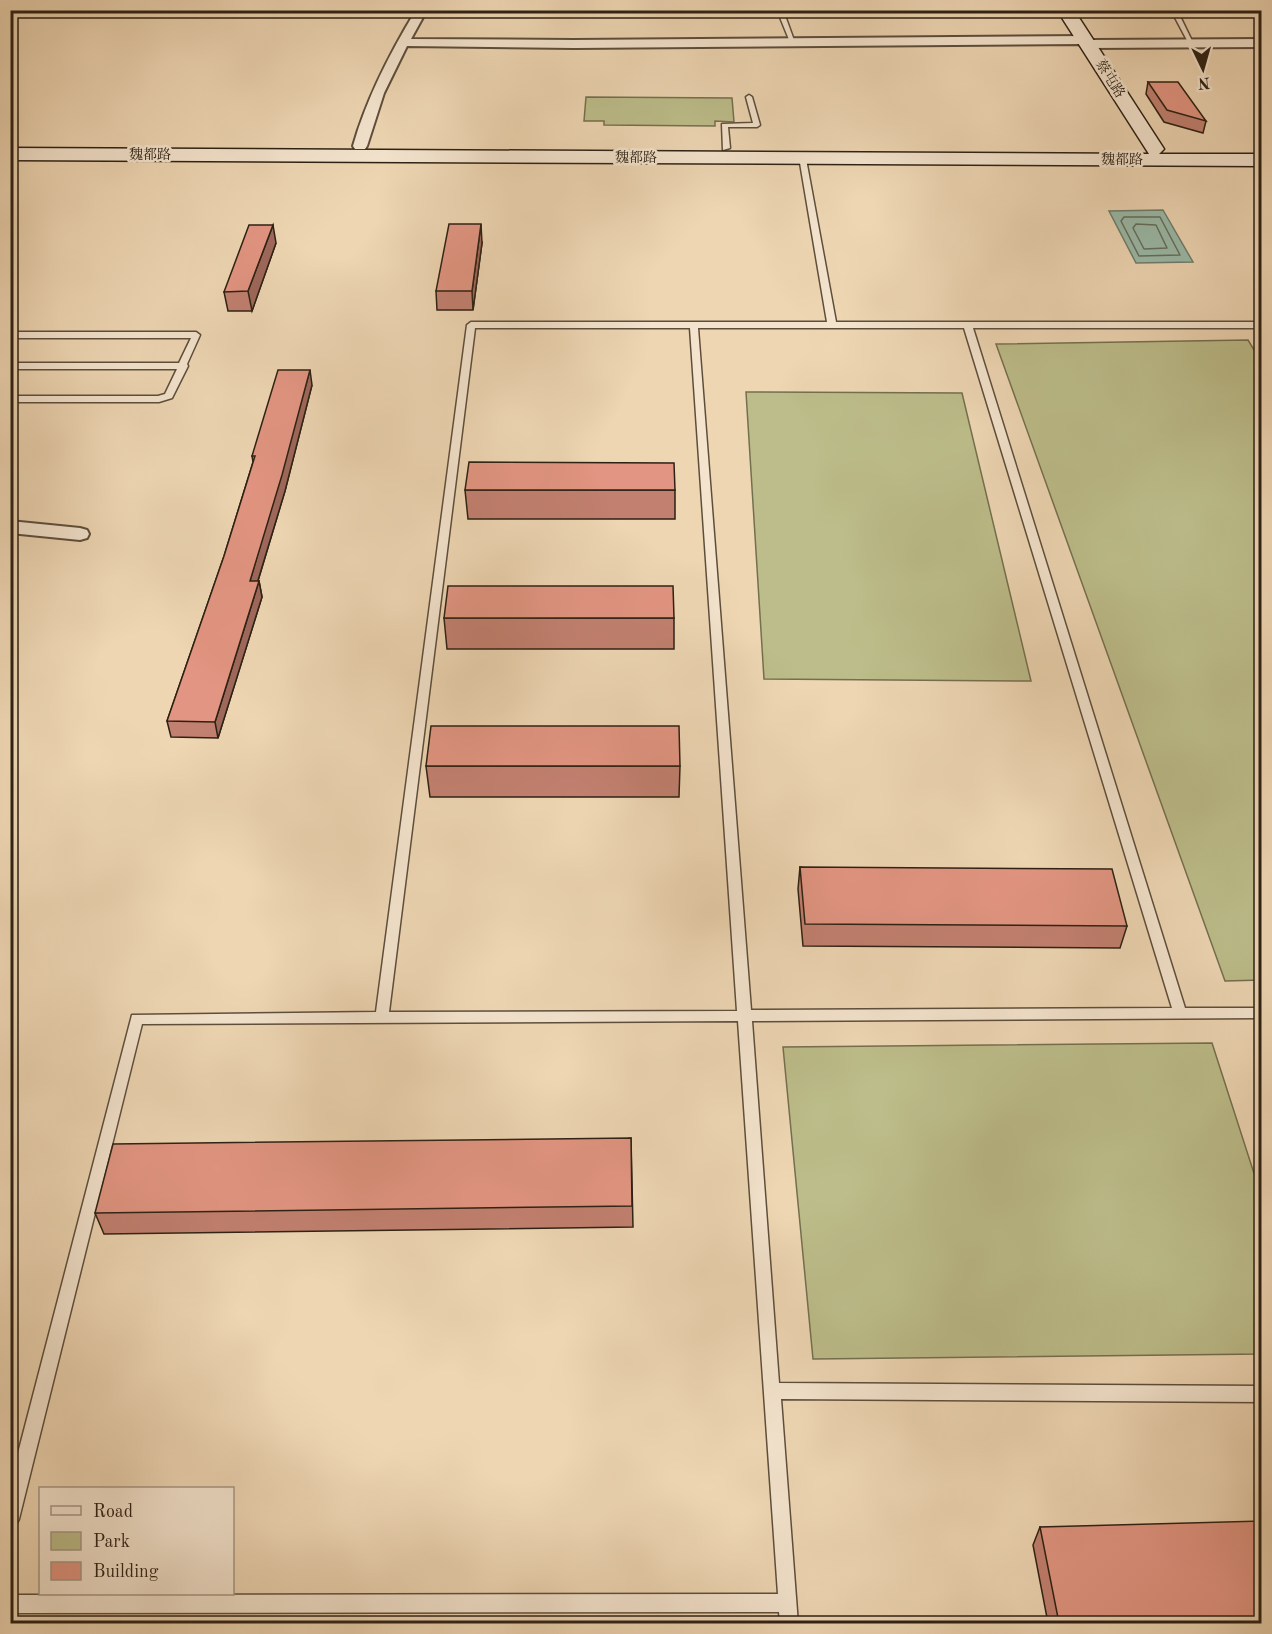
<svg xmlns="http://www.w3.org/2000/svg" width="1272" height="1634" font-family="'Old Standard TT','Noto Serif SC',serif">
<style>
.green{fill:#bcbd8a;stroke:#746f4f;stroke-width:1.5}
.water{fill:#9abaa8;stroke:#6e7d6d;stroke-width:1.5}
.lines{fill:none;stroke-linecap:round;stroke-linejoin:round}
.shore{stroke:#646e5e;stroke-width:1.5}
.lane-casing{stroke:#5d4e3c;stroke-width:3}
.street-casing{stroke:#5d4e3c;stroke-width:4}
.secondary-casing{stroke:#2d2114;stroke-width:3}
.lane{fill:#f4e4ce;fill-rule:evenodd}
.street{fill:#f4e4ce;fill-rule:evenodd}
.secondary{fill:#f4e4ce;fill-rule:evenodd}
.wall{fill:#c28070;stroke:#2d2114;stroke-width:1.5}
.shaded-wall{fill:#9e685b;stroke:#2d2114;stroke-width:1.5}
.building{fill:#e29582;stroke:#2d2114;stroke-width:1.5}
.labels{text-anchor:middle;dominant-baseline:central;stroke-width:5;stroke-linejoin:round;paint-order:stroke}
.far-street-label{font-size:14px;fill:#2d2114;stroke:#f4e4ce}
</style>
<rect width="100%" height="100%" fill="#eed6b3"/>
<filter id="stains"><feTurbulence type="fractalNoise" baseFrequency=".00333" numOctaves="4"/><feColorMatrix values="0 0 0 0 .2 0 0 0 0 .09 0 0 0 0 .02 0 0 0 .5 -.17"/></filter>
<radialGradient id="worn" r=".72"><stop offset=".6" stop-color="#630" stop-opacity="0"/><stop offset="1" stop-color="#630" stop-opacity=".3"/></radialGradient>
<g class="green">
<polygon points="586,97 732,98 734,122 715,121 715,126 604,125 604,121 584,121"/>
<polygon points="1248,340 1262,363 1262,980 1225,981 996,344"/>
<polygon points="746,392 962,393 1031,681 764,679"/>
<polygon points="1212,1043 1261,1195 1261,1354 813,1359 783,1047"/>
</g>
<polygon class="water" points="1163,210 1193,262 1136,263 1109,211"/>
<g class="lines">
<g class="shore">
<polygon points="1124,217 1160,217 1180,255 1139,256 1121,221"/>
<polygon points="1136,224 1156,225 1167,248 1144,249 1133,228"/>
</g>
<g class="lane-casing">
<g id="lane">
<polygon points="777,10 783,10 795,43 790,42"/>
<polygon points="1171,10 1177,10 1194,45 1189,44"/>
<polygon points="749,95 752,97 760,125 757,127 728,127 730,148 723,150 722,124 753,123 746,97"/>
<path d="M799 157 806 159 836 322H1262V328H973L1185 1008H1262V1018L752 1021 779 1383 1262 1386V1402L781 1399 798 1624H780L779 1612 10 1613V1595L778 1594 738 1021 142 1024 19 1519 16 1525 10 1527V1484L132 1015 376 1012 467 325 471 322H827ZM475 328H690L737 1011 389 1012ZM698 328H964L1172 1008 751 1010Z"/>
<polygon points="10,332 196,332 200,335 187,364 188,366 172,398 159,402 10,402 10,396 158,396 165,394 177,369 10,369 10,363 179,363 191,338 10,338"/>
</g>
</g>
<g class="street-casing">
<g id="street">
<path d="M416 10H427L411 39 574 40 1086 36 1092 40 1262 39V47L1089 48 1083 44 574 48 407 46 384 93 367 146 365 149H355L353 146C367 97 390 53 416 10Z"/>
<polygon points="10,521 80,528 87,530 89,534 87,538 80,540 10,533"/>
</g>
</g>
<g class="secondary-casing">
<polygon id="secondary" points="1057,10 1074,10 1164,149 1159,154 1262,154 1262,166 10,160 10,148 1149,154"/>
</g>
<use href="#lane" class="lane"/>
<use href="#street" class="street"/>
<use href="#secondary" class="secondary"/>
</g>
<g class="wall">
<polygon points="1148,82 1206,121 1203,133 1164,122 1146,94"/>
<polygon points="276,243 252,311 228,311 224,292"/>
<polygon points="482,243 473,310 437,310 436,291"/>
<polygon points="312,385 285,491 258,581 259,581 262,597 218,738 171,737 167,721 224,556 253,462 252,456"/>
<polygon points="465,490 675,490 675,519 468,519"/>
<polygon points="444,618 674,618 674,649 447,649"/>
<polygon points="426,766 680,766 679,797 430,797"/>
<polygon points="800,867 1127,926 1120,948 803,946 798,889"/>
<polygon points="631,1138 633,1227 104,1234 95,1213"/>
<polygon points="1040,1527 1262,1623 1048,1623 1033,1545"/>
</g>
<g class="shaded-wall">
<polygon points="481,224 482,243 473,310 472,291"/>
<polygon points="273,225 276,243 252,311 248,291"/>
<polygon points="310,370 312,385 285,491 253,597 250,581"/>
<polygon points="259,581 262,597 218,738 215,722"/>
</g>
<g class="building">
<polygon points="1148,82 1178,82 1206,121 1167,110"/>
<polygon points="449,224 481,224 472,291 436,291"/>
<polygon points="249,225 273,225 248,291 224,292"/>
<polygon points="278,370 310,370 282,475 250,581 259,581 215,722 167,721 224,556 255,456 252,456"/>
<polygon points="469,462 674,463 675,490 465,490"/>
<polygon points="448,586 673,586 674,618 444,618"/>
<polygon points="431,726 679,726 680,766 426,766"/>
<polygon points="800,867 1112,869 1127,926 805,924"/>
<polygon points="631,1138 632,1206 95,1213 113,1144"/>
<polygon points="1262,1521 1262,1623 1059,1623 1040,1527"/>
</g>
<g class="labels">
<g class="far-street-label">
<text transform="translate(1110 79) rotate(58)">蔡屯路</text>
<text x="150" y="155">魏都路</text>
<text x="636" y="158">魏都路</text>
<text x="1122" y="160">魏都路</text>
</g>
</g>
<rect width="1272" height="1634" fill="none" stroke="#eed6b3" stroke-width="36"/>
<rect x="12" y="12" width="1248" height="1610" fill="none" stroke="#2d2114" stroke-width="3"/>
<rect x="18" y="18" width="1236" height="1598" fill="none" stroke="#2d2114" stroke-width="1.5"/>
<rect x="39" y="1487" width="195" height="108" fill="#f4e4ce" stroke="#a49684" stroke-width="1.5"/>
<rect x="51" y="1506" width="30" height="9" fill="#f4e4ce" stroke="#a49684" stroke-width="1.5"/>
<text x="93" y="1517" font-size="18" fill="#2d2114">Road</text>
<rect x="51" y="1532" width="30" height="18" fill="#bcbd8a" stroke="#a49684" stroke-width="1.5"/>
<text x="93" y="1547" font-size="18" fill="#2d2114">Park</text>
<rect x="51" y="1562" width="30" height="18" fill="#e29582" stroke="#a49684" stroke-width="1.5"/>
<text x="93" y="1577" font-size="18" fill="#2d2114">Building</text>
<g transform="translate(1203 69) rotate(175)" stroke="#f4e4ce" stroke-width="4.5" paint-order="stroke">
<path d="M0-4.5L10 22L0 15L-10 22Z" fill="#2d2114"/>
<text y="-9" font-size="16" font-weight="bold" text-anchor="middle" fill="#2d2114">N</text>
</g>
<rect width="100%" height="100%" filter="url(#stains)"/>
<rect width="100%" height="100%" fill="url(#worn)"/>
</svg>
